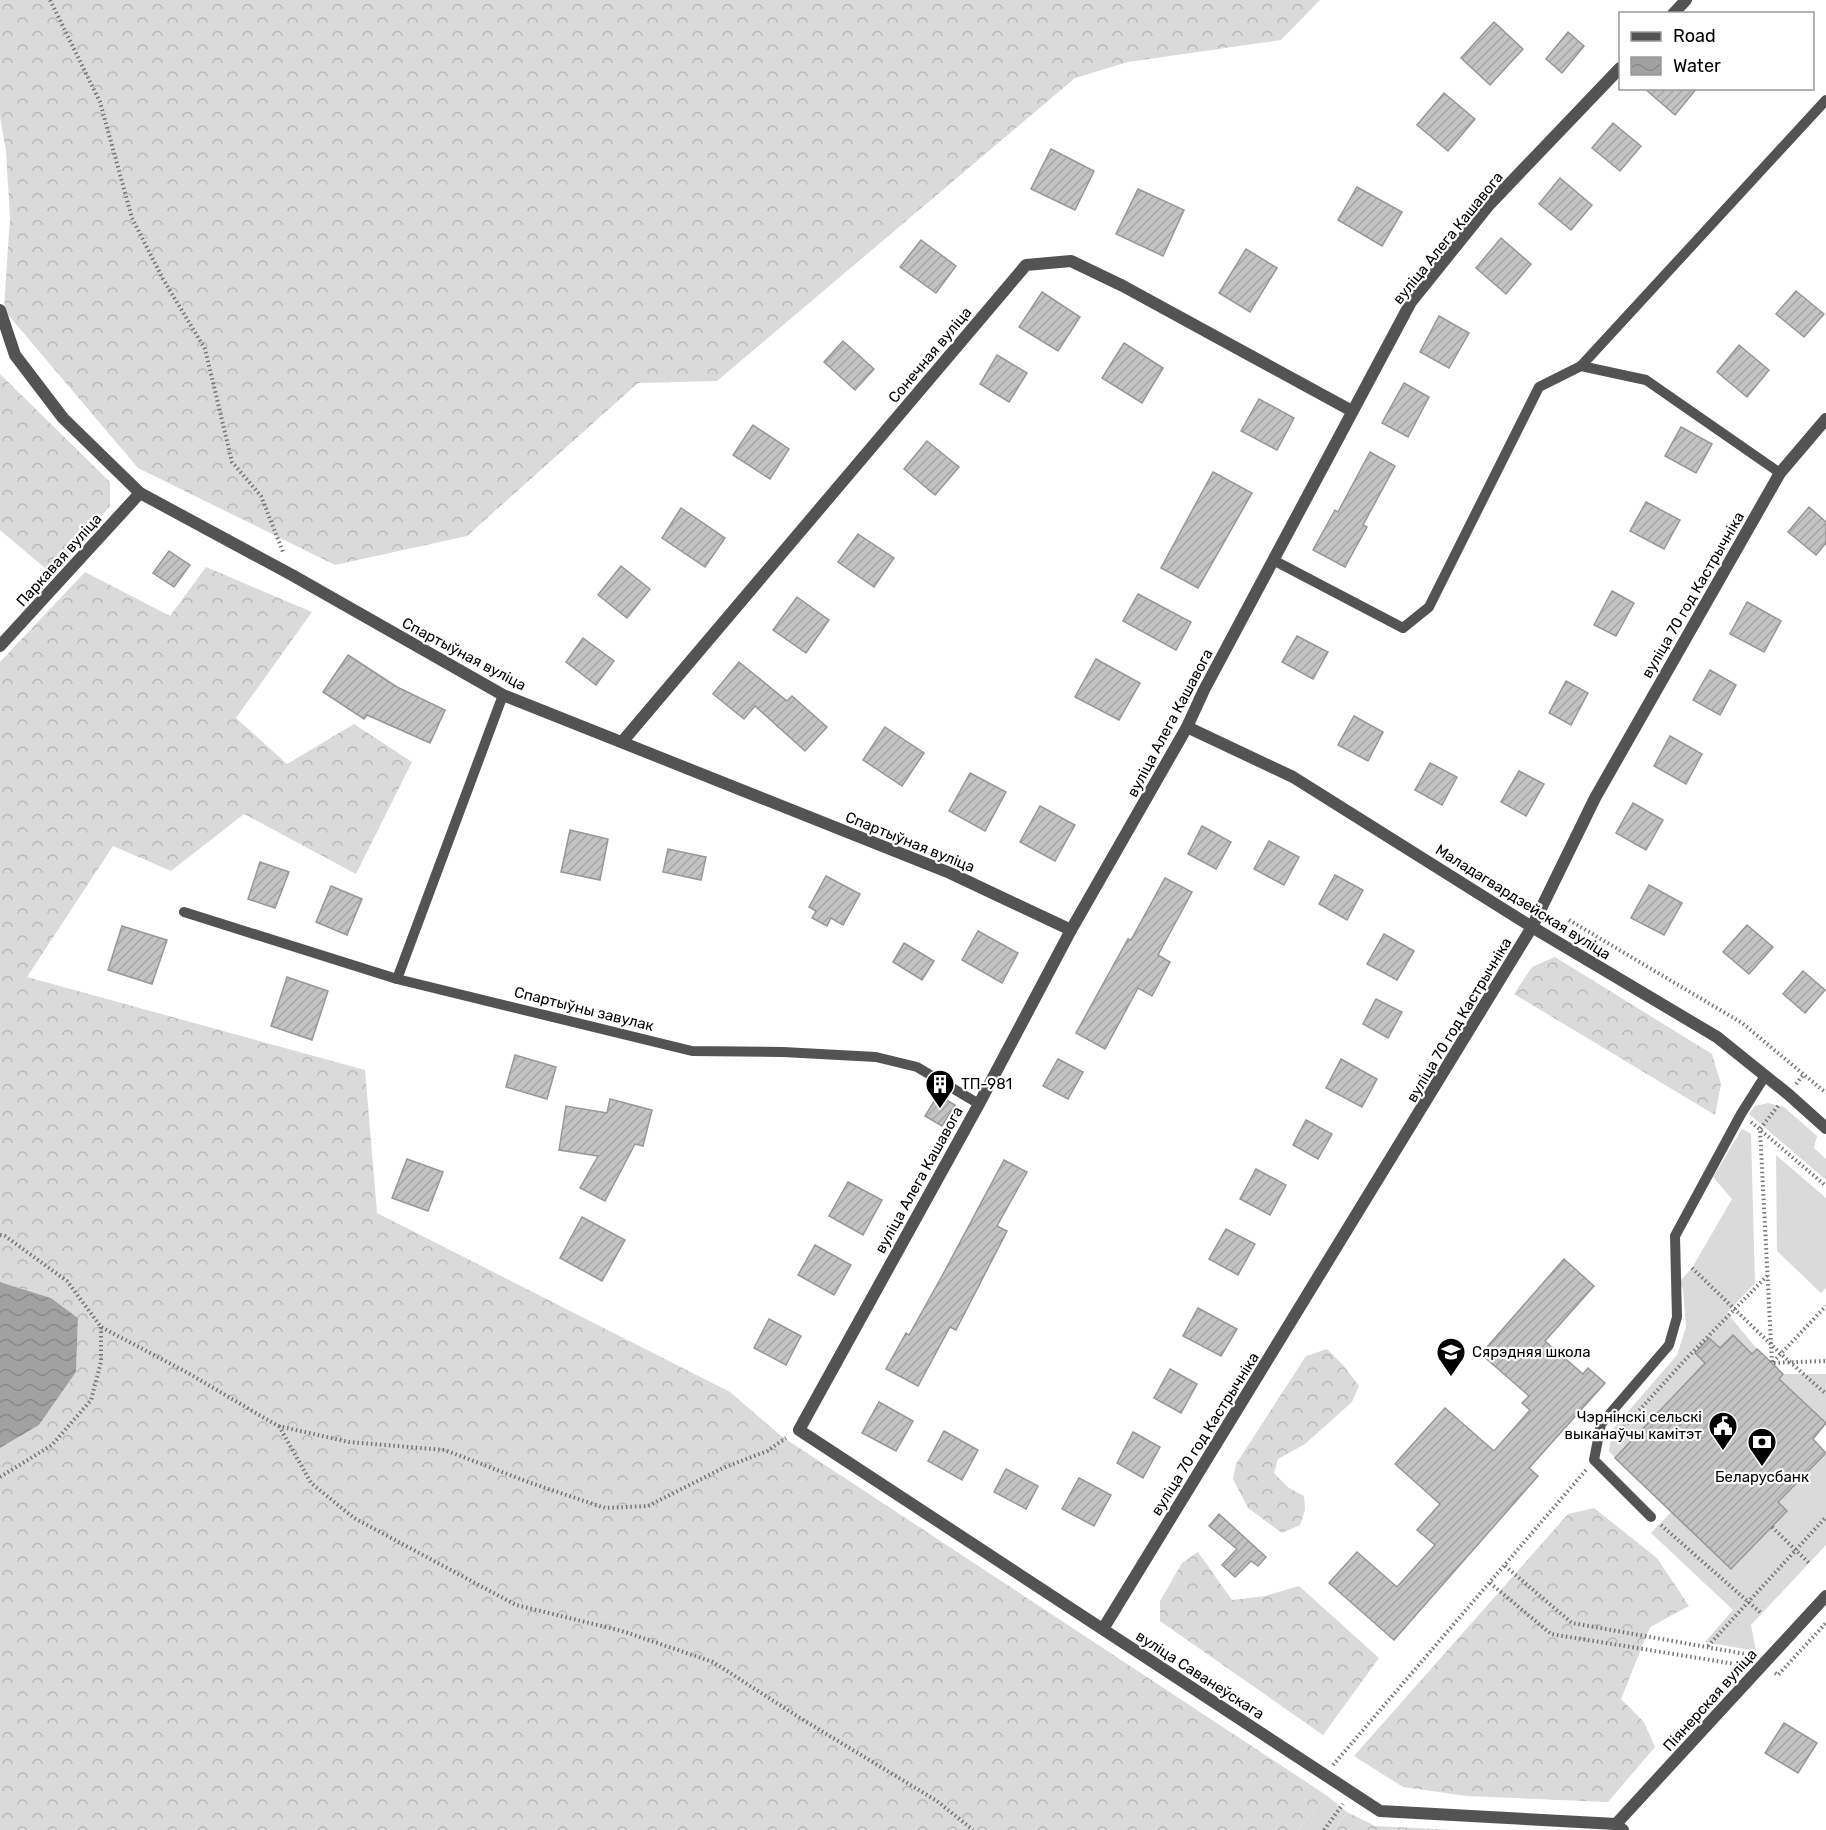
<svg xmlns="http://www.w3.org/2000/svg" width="1826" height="1830" font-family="Rubik,sans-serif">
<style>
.grass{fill:#dadada}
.forest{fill:url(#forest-crowns)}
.water{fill:url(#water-waves)}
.building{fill:url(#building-hatch);stroke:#979797;stroke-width:1.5}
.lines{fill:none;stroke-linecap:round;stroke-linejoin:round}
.path{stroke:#757575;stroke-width:4;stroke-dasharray:1.5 3;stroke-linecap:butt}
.lane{stroke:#535353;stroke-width:10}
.street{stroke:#535353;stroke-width:12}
.labels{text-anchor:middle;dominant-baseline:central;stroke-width:4.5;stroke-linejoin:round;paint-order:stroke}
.street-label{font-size:15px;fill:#000;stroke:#fff}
.poi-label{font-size:15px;fill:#000;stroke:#fff;text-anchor:start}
</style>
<defs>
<pattern id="forest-crowns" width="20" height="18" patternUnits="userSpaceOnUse" patternTransform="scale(1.5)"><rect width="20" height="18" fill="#dadada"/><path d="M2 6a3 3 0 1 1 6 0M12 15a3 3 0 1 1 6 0" fill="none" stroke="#b9b9b9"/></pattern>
<pattern id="water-waves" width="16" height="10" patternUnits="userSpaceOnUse" patternTransform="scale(1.5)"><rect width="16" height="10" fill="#a1a1a1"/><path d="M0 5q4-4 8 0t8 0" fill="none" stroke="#898989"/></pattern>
<pattern id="building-hatch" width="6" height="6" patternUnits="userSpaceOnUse" patternTransform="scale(1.5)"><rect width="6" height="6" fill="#c3c3c3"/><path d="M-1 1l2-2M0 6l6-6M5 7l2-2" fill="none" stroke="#a6a6a6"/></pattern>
</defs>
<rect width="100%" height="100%" fill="#fff"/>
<g class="grass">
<polygon points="1768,1103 1784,1107 1817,1136 1814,1148 1826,1159 1826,1180 1749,1114 1755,1106"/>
<polygon points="1742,1129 1751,1134 1755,1283 1727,1313 1757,1349 1752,1354 1733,1335 1720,1348 1709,1338 1695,1353 1705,1363 1615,1458 1609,1451 1612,1430 1677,1355 1686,1327 1683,1290 1680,1281 1692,1268 1732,1199 1713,1177"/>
<polygon points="1776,1155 1826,1198 1826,1288 1821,1293 1777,1251"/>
<polygon points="1783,1374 1826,1374 1826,1423 1779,1379"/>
<polygon points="1826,1453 1826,1545 1751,1625 1756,1651 1705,1642 1733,1610 1651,1533 1671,1512 1732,1569 1787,1511 1778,1502"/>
<polygon points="1326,1795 1347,1812 1334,1830 1298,1830"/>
</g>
<g class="forest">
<polygon points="0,0 1320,0 1281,40 1128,62 1075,78 717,381 638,383 467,536 335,565 138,468 4,310 10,217 6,151 0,117"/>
<polygon points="0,374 110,482 110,506 52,574 0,530"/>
<polygon points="206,567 312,612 236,718 287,764 354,724 412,762 356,874 244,814 171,871 113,846 27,977 365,1070 377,1213 730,1392 781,1436 1326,1795 1298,1830 0,1830 0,1448 39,1425 76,1372 78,1318 51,1298 0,1282 0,662 85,572 170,616"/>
<polygon points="1555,957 1712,1054 1721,1084 1715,1115 1514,994 1532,967"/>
<polygon points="1327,1349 1343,1365 1359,1386 1352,1402 1305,1444 1278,1459 1274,1473 1289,1488 1304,1496 1305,1510 1300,1525 1282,1533 1248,1508 1233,1479 1236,1464 1306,1356"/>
<polygon points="1594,1508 1657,1558 1689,1606 1650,1627 1621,1699 1644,1722 1655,1747 1608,1802 1467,1796 1403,1787 1354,1756 1568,1514"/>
<polygon points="1198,1552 1232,1600 1265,1596 1299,1586 1379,1658 1323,1735 1160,1621 1160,1601 1182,1563"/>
<polygon points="1347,1812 1375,1826 1455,1830 1334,1830"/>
</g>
<polygon class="water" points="0,1282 51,1298 78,1318 76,1372 39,1425 0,1448"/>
<g class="building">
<polygon points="1494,22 1523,49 1490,85 1461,58"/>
<polygon points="1568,32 1584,46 1562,73 1546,59"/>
<polygon points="1644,88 1697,88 1675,115"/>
<polygon points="1444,93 1475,119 1448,151 1417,125"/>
<polygon points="1613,123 1641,146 1620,171 1592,148"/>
<polygon points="1051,149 1094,171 1075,210 1031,189"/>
<polygon points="1560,178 1592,205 1571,230 1539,204"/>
<polygon points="1357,187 1402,212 1382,246 1338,220"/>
<polygon points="1138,189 1184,210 1163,256 1116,234"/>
<polygon points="1501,238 1531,264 1506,294 1476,268"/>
<polygon points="921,240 956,266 936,293 900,267"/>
<polygon points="1246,249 1277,268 1250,312 1219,293"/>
<polygon points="1796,291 1824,314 1804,337 1776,314"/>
<polygon points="1042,292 1080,317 1058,351 1019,327"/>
<polygon points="1439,316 1469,333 1449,368 1420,352"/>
<polygon points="843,341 874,369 855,390 824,362"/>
<polygon points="1124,343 1163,368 1142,403 1102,378"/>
<polygon points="1739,345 1769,370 1747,397 1717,372"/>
<polygon points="997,355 1027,373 1009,402 980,384"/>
<polygon points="1404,383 1429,397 1408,437 1382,423"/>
<polygon points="1259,399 1294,418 1277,450 1241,431"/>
<polygon points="753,425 789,449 770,479 733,455"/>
<polygon points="1681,427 1712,444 1696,473 1665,456"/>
<polygon points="927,441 959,467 935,495 904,469"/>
<polygon points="1370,452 1395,466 1363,525 1367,527 1345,567 1313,550 1335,510 1338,512"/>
<polygon points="1213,472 1252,493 1198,588 1161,568"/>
<polygon points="1646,502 1680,520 1664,549 1630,531"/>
<polygon points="1809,507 1826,522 1826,543 1816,555 1788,532"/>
<polygon points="681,508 725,538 705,567 662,538"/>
<polygon points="858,534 894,558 874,587 838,562"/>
<polygon points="169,551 190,565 174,587 153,573"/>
<polygon points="621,566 650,589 627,618 598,595"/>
<polygon points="1612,591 1634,603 1616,636 1594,625"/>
<polygon points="1138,594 1191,622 1176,650 1123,621"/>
<polygon points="797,597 829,620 806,653 773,630"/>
<polygon points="1747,602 1781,621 1764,652 1730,634"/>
<polygon points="1297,636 1328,652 1313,679 1282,662"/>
<polygon points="583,638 614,661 596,685 566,662"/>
<polygon points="348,655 397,687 445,710 430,743 367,715 364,719 323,692"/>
<polygon points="1096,659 1140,683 1119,720 1075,697"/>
<polygon points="739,662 787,701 792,696 827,727 805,751 755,706 744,719 713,694"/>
<polygon points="1710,670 1736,685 1720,715 1693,700"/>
<polygon points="1566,681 1588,693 1571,725 1549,713"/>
<polygon points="1354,716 1383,732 1368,761 1338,745"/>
<polygon points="885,727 924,753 902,786 863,760"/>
<polygon points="1670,736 1702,754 1686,784 1654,766"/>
<polygon points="1430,763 1457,777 1442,805 1415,790"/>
<polygon points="1519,771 1544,784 1526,816 1501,802"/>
<polygon points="970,773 1006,792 985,831 949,811"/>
<polygon points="1633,803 1663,820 1646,850 1616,833"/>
<polygon points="1040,806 1075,825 1055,861 1020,842"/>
<polygon points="1202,826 1231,842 1216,869 1188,854"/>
<polygon points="570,830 608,839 600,880 561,872"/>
<polygon points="1269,841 1299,857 1284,885 1254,869"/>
<polygon points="668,849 706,857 701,880 663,872"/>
<polygon points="260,862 289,872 275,908 248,899"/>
<polygon points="1335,875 1363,890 1347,920 1319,904"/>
<polygon points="826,876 860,894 843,925 831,918 827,926 812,918 816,911 809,907"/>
<polygon points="1165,878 1192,892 1158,955 1170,962 1152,996 1138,988 1105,1049 1076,1033 1128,939 1131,940"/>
<polygon points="1649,885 1682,903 1664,935 1631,918"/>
<polygon points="331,886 362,899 347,935 316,922"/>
<polygon points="1747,925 1773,947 1749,974 1723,952"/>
<polygon points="122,926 167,940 152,984 108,970"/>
<polygon points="978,931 1018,953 1002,983 962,960"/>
<polygon points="1384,934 1414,951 1397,980 1367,964"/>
<polygon points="904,943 934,961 922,980 893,962"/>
<polygon points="1803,971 1825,990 1805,1013 1783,994"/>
<polygon points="287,977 328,991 312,1040 271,1026"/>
<polygon points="1376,999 1402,1012 1388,1038 1363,1024"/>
<polygon points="515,1055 556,1067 547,1099 506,1087"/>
<polygon points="1058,1059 1083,1072 1068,1099 1043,1086"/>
<polygon points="1341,1059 1377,1079 1362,1107 1326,1088"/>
<polygon points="938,1095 955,1105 942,1126 925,1116"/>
<polygon points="610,1099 652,1110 643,1146 635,1144 605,1201 580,1188 598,1156 559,1150 566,1106 607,1113"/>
<polygon points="1306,1120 1332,1134 1318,1159 1293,1145"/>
<polygon points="407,1159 443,1172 428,1211 392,1198"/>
<polygon points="1004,1160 1027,1172 997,1226 1007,1231 956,1330 950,1327 918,1386 886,1369 906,1333 909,1335 942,1276"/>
<polygon points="1256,1169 1286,1185 1270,1215 1240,1199"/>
<polygon points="848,1182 882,1200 863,1235 829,1216"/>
<polygon points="582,1217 625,1240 602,1281 560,1258"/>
<polygon points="1226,1229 1255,1244 1238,1275 1209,1259"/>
<polygon points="815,1245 851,1265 834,1295 798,1275"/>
<polygon points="1564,1259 1594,1286 1545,1341 1583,1374 1588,1368 1605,1383 1529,1468 1538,1476 1394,1640 1329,1583 1357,1552 1397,1587 1435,1545 1417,1530 1440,1504 1395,1464 1445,1408 1494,1451 1530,1410 1522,1403 1529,1396 1481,1354"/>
<polygon points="1198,1308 1237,1329 1221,1356 1183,1336"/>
<polygon points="769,1319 801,1336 786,1365 754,1348"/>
<polygon points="1733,1335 1752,1354 1757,1349 1772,1363 1783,1374 1779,1379 1826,1423 1813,1439 1826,1453 1778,1502 1787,1511 1731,1569 1615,1458 1705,1363 1695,1353 1709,1338 1720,1348"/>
<polygon points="1170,1369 1197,1384 1181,1413 1154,1398"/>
<polygon points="879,1402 913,1421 896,1451 862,1433"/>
<polygon points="944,1431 978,1450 962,1480 928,1461"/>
<polygon points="1133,1432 1160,1447 1143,1478 1117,1463"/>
<polygon points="1006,1469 1038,1486 1026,1509 994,1492"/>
<polygon points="1079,1478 1111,1495 1094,1526 1062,1509"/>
<polygon points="1219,1514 1266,1557 1258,1566 1251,1561 1235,1577 1222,1565 1237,1549 1209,1526"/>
<polygon points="1784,1723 1817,1743 1798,1773 1765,1753"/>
</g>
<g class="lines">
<g class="path">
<polyline points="50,0 100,102 132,218 163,279 205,349 232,462 261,496 283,552"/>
<polyline points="1569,920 1742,1023 1826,1093"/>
<polyline points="1796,1084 1804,1074"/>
<polyline points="1778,1106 1760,1129 1772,1363 1826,1361"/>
<polyline points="1751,1122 1826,1186"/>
<polyline points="0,1235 5,1236 67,1281 101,1327 188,1373 278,1426 349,1442 445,1450 528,1482 605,1508 648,1506 723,1468 767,1451 786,1438"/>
<polyline points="1692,1268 1781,1354 1826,1394"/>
<polyline points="1773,1362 1826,1306"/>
<polyline points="279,1426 311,1483 354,1518 516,1605 622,1631 713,1662 800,1718 937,1801 973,1830"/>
<polyline points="1615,1437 1684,1361 1767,1276"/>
<polyline points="0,1477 52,1445 91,1400 101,1362 101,1327"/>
<polyline points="1661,1525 1762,1614"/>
<polyline points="1772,1527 1809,1563"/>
<polyline points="1505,1566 1572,1623 1751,1655"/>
<polyline points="1490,1583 1551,1634 1741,1665"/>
<polyline points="1708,1646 1826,1517"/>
<polyline points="1775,1673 1778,1675 1826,1623"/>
<polyline points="1333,1765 1586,1470"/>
<polyline points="1324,1830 1343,1804"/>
</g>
<g class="lane">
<polyline points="1581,366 1826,100"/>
<polyline points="1275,561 1403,628 1429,607 1539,387 1581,366 1646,380 1780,473"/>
<polyline points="184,912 397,979 692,1051 783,1052 876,1057 917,1067 979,1104"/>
<polyline points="397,979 503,695"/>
<polyline points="1651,1517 1594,1460 1601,1424 1669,1345 1677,1317 1675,1236 1741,1114 1765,1076"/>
</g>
<g class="street">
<polyline points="1673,14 1686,0"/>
<polyline points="1620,68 1489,205 1411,302 1204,690 1187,727 1071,930 979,1104 799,1430 1380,1811 1616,1824 1623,1830"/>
<polyline points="0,310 15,355 63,418 140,493 292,575 503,695 950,873 1071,930"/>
<polyline points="0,646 140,493"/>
<polyline points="1187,727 1293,777 1532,927 1717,1037 1788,1094 1826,1128"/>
<polyline points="622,742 1026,265 1071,261 1123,286 1352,411"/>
<polyline points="1103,1629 1532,927 1595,798 1780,473 1826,419"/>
<polyline points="1616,1824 1826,1596"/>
</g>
</g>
<defs>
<g id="building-pin" transform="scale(1.5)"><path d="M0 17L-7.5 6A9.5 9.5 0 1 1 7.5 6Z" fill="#000" stroke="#fff"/><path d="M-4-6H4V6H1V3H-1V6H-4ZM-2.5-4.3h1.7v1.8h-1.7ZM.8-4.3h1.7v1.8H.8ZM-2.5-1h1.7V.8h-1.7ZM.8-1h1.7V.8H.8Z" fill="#fff"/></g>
<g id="school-pin" transform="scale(1.5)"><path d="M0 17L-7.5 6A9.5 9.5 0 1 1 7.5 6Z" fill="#000" stroke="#fff"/><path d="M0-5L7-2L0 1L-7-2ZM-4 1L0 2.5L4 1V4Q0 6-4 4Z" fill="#fff"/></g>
<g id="civic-pin" transform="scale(1.5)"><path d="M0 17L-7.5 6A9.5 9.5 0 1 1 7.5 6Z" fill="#000" stroke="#fff"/><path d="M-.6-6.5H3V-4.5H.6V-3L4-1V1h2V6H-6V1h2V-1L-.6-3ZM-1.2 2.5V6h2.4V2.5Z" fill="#fff"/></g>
<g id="bank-pin" transform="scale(1.5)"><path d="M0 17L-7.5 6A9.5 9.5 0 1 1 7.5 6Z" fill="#000" stroke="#fff"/><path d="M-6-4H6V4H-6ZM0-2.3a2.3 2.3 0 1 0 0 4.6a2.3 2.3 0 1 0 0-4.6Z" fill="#fff"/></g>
</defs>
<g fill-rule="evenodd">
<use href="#building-pin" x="940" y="1084"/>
<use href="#school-pin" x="1451" y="1352"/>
<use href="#civic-pin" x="1723" y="1426"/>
<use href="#bank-pin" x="1762" y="1442"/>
</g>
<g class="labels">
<g class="street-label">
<text transform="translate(1448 238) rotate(-51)">вуліца Алега Кашавога</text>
<text transform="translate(930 355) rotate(-50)">Сонечная вуліца</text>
<text transform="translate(59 560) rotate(-48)">Паркавая вуліца</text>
<text transform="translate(1693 595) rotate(-60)">вуліца 70 год Кастрычніка</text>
<text transform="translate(464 654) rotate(28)">Спартыўная вуліца</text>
<text transform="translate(1170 723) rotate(-62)">вуліца Алега Кашавога</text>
<text transform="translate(910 842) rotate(22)">Спартыўная вуліца</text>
<text transform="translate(1523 902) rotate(32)">Маладагвардзейская вуліца</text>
<text transform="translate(584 1009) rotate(14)">Спартыўны завулак</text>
<text transform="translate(1459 1020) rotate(-59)">вуліца 70 год Кастрычніка</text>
<text transform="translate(919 1180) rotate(-61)">вуліца Алега Кашавога</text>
<text transform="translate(1205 1434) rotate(-58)">вуліца 70 год Кастрычніка</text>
<text transform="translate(1200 1675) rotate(33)">вуліца Саванеўскага</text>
<text transform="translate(1710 1700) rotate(-48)">Піянерская вуліца</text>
</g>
<g class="poi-label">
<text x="961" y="1084">ТП-981</text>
<text x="1472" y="1352">Сярэдняя школа</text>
<text x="1702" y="1417" text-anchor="end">Чэрнінскі сельскі<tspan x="1702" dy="17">выканаўчы камітэт</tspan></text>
<text x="1762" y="1477" text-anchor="middle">Беларусбанк</text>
</g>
</g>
<rect x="1619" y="12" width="195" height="78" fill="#ffffff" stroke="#999999" stroke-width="1.5"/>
<rect x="1631" y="32" width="30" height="9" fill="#535353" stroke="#999999" stroke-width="1.5"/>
<text x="1673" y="42" font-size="18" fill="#000000">Road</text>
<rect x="1631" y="57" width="30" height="18" fill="url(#water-waves)" stroke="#999999" stroke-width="1.5"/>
<text x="1673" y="72" font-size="18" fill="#000000">Water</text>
</svg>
